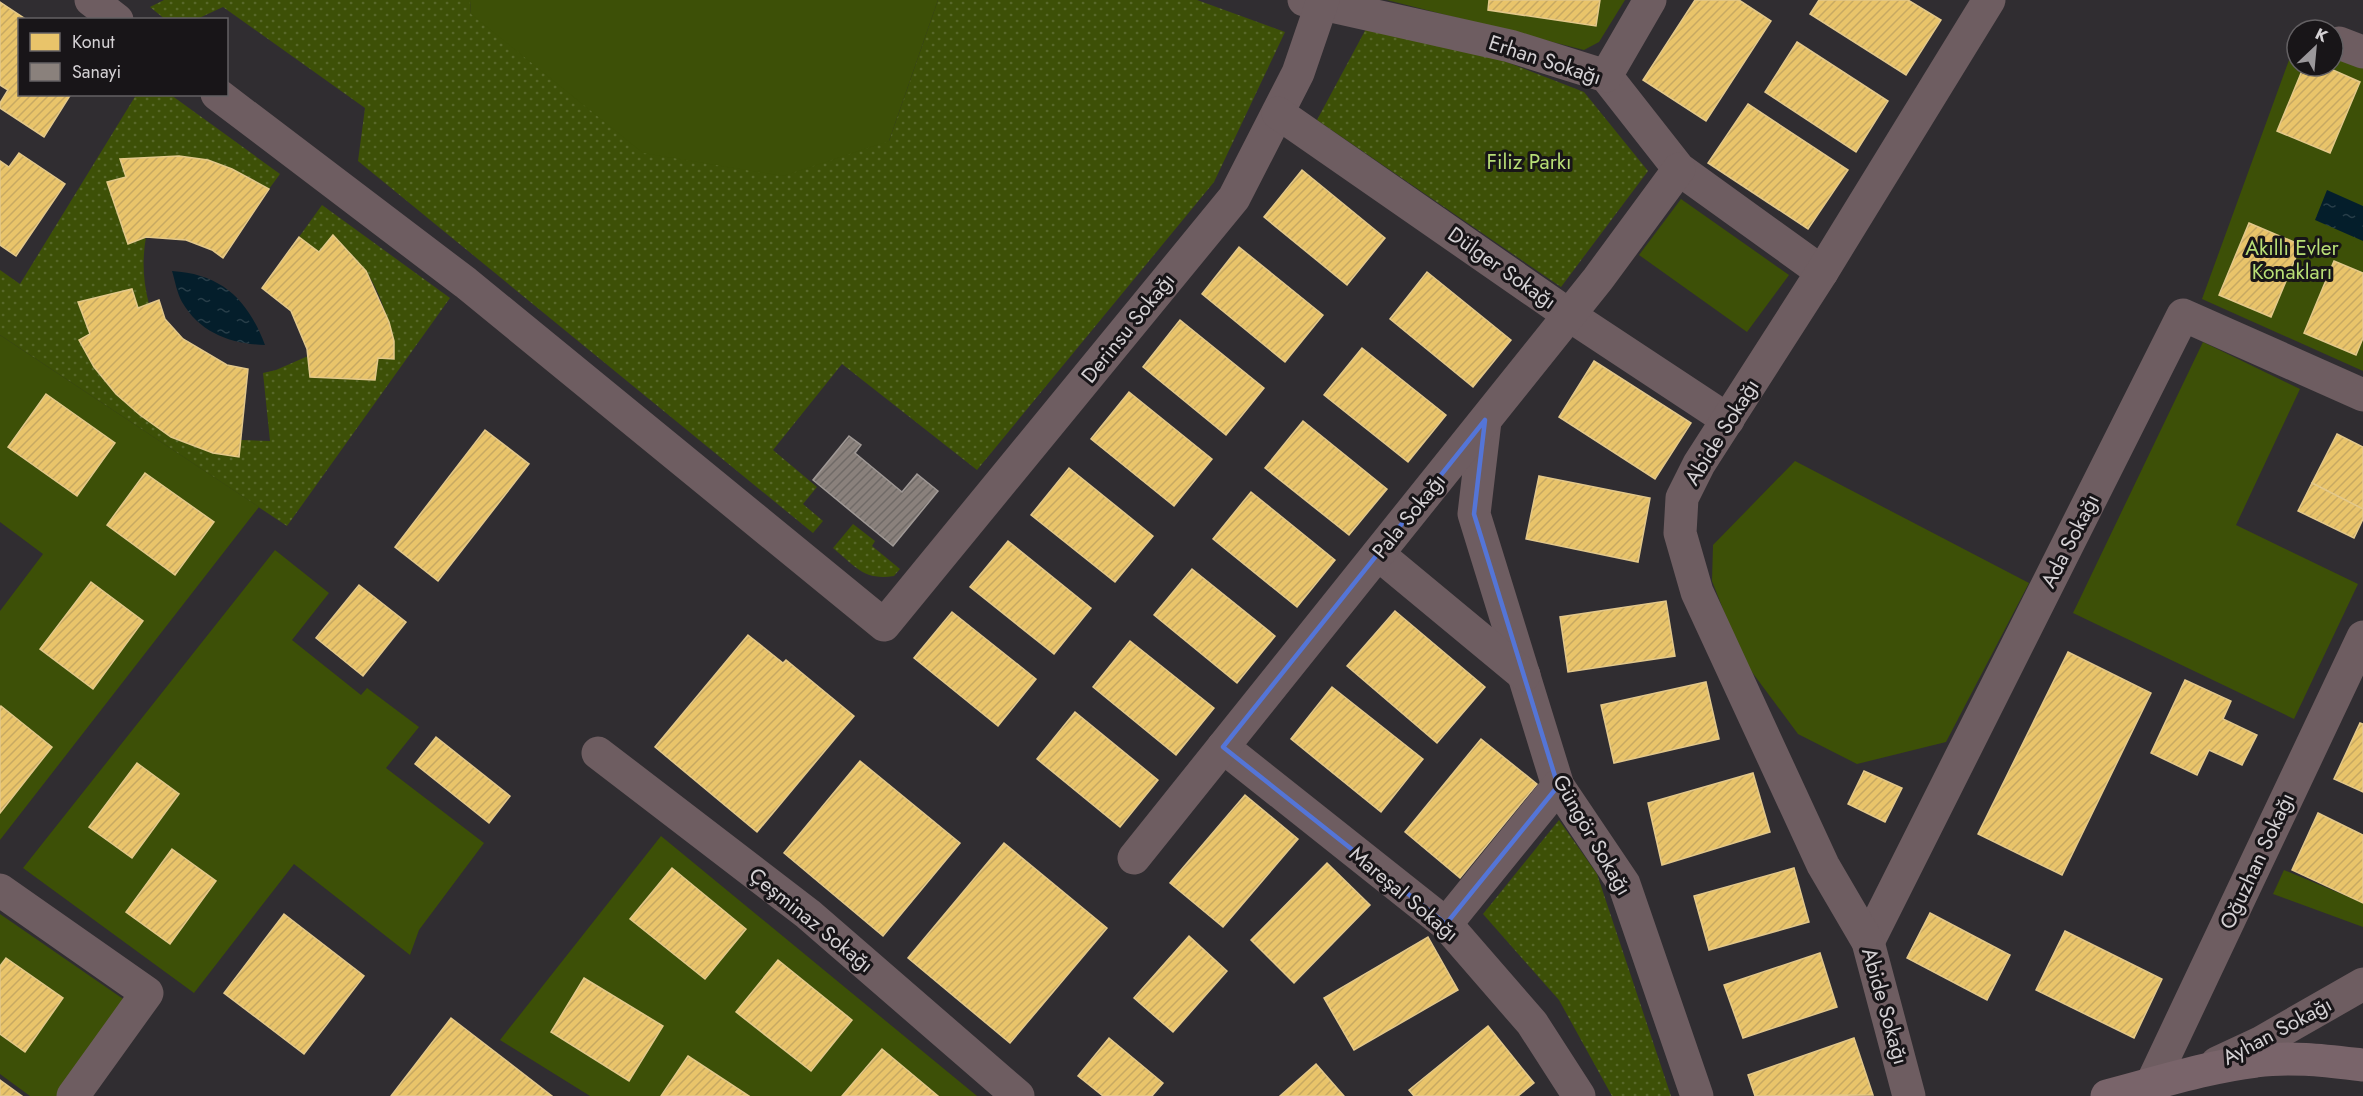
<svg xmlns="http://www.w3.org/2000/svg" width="2363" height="1096" font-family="Jost,sans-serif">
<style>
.grass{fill:url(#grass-dots)}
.garden{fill:#3d5007}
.water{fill:url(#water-ripples)}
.homes{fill:url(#homes-hatch);stroke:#e3c88a;stroke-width:1.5}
.industry{fill:url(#industry-hatch);stroke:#a09996;stroke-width:1.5}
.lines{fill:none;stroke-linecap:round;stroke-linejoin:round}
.minor{stroke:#6e5d61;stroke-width:33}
.major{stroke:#79646a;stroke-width:33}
.marked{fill:none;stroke:#5475d7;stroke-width:4.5;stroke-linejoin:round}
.labels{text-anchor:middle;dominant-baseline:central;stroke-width:6;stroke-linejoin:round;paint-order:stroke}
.street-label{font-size:21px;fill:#d4d1d4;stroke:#181518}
.park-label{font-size:21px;fill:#b8de76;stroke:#181518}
</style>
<defs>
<pattern id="grass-dots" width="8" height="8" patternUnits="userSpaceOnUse" patternTransform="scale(1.5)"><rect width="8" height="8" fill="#3d5007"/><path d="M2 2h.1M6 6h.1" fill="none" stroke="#58682a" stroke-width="1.8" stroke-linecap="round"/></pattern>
<pattern id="water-ripples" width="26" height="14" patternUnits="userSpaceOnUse" patternTransform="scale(1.5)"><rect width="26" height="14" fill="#041e2b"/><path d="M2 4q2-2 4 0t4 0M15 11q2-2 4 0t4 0" fill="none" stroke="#283e49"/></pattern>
<pattern id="homes-hatch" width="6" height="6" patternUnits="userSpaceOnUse" patternTransform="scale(1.5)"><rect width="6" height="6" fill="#e9c46a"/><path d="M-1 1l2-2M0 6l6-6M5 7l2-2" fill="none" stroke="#c7a962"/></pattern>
<pattern id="industry-hatch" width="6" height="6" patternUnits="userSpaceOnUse" patternTransform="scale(1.5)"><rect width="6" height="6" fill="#8a817c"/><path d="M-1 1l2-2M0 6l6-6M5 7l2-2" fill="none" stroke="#706a67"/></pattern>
</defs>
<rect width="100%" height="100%" fill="#302d31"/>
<g class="grass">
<polygon points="164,0 470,0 471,14 889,141 938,0 1197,0 1285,32 1214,182 977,470 842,364 773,450 817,487 803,504 823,521 813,533 358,161 365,108 223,7 197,19 166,20 150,7"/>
<polygon points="1367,27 1491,56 1584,92 1648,171 1561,287 1317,120"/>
<path d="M136 95H171L280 174 269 189C213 154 183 155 120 159L126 177 128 243 146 237C142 260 143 281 149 304L138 308 132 289 78 302 90 334 79 340C115 403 166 447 239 457L241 440 270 441 263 373 276 370 308 356 310 377 375 380 378 358 394 359C395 333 380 291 365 270 356 258 343 247 333 236L319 252 299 237 322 205 450 298 287 526 0 335V270L20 284Z"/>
<path d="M853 524 875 541 872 546 900 569 894 576C864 581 855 566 833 548Z"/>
<polygon points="1559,820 1597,874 1671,1096 1612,1096 1559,1000 1483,914"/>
</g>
<g class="garden">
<polygon points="470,0 938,0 889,141 783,176 643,153 471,14"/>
<polygon points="1387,0 1625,0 1599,42 1584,50"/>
<polygon points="2297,38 2297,66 2333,66 2333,51 2363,64 2363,371 2202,299"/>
<polygon points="1681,199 1789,275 1747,332 1639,255"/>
<polygon points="0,335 259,507 0,840 0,611 43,554 0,522"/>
<polygon points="2203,342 2300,389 2236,525 2358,584 2294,719 2073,613"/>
<polygon points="1795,461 2029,583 1946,742 1857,764 1798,734 1743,660 1712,581 1713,545"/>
<polygon points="275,550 329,593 292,640 361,695 367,688 419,727 386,768 484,843 419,930 410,955 294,864 194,993 23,868"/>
<polygon points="661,836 977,1096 590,1096 500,1040"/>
<polygon points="2284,870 2363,903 2363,927 2273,894"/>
<polygon points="0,914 129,1003 62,1096 30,1096 0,1074"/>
</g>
<g class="water">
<polygon points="2327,190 2363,206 2363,241 2315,220"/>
<path d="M172 271C222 274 248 300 265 345 231 344 200 333 182 302 177 293 175 281 172 271Z"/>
</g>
<g class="homes">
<polygon points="1489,0 1600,0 1596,26 1488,10"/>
<polygon points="1695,0 1739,0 1771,21 1706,121 1643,80"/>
<polygon points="1819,0 1908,0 1941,20 1906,75 1810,14"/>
<polygon points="0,2 27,20 20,20 20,94 71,94 44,137 0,108 0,103 8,90 0,85"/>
<polygon points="1797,42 1888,101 1856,152 1765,92"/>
<polygon points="2304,66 2324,66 2360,82 2330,153 2277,131"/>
<polygon points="1748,104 1848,170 1808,229 1708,163"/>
<polygon points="19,153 65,184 16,256 0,245 0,161 9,167"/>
<polygon points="179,156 208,160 232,169 269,189 223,258 212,250 186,240 146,237 128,244 107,182 126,177 120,159"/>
<polygon points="1302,170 1385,238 1347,285 1264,217"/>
<polygon points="2249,223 2301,245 2271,317 2219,295"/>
<polygon points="333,235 366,271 389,322 394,341 394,359 378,358 375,380 310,377 307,349 291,311 262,288 299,237 319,252"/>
<polygon points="1239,247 1323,315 1285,362 1202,294"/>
<polygon points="2334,261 2363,273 2363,338 2356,355 2304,333"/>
<polygon points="1427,272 1511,340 1473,387 1390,319"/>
<polygon points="132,289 138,308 159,300 165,319 183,339 227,365 248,369 239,457 213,453 171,437 140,415 116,394 94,367 79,340 90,334 78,302"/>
<polygon points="1180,320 1264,388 1226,435 1143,367"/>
<polygon points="1362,348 1446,415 1408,462 1324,395"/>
<polygon points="1594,361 1691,423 1655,479 1559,417"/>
<polygon points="1129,392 1212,459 1174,506 1091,439"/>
<polygon points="46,394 115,443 77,496 8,447"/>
<polygon points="1303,421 1387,489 1349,535 1265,468"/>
<polygon points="485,430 529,464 438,581 395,547"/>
<polygon points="2337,434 2363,447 2363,509 2312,483"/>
<polygon points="1069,468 1153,536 1115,582 1031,515"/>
<polygon points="145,473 214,522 175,575 107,525"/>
<polygon points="1539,476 1650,498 1638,562 1526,539"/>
<polygon points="2312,483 2363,509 2363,519 2354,538 2298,511"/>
<polygon points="1251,492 1335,560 1297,607 1213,539"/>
<polygon points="1008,541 1091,608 1054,654 970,587"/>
<polygon points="1192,569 1275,636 1237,683 1154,615"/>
<polygon points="91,582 143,621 93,689 40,649"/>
<polygon points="359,585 406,622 363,676 316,638"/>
<polygon points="1666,601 1675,656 1568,672 1560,617"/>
<polygon points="1395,611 1485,687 1437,743 1347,666"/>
<polygon points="952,612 1036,679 998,726 914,658"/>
<polygon points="748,635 783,663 786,660 854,716 757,832 655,747"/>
<polygon points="1130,641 1214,708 1176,755 1093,687"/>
<polygon points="2068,652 2151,693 2062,875 1978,834"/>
<polygon points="2185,680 2231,701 2223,719 2257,735 2242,765 2209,750 2197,775 2151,753"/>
<polygon points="1706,682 1719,739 1614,763 1601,705"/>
<polygon points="1332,687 1423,759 1381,812 1291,739"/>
<polygon points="1,706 52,747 0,813 0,708"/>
<polygon points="1075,712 1158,780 1120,827 1037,759"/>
<polygon points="2360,723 2363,724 2363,792 2334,779"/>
<polygon points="436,737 510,796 489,823 415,764"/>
<polygon points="1481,739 1537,784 1460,878 1405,832"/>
<polygon points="860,761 960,843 883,936 784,853"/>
<polygon points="137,763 179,794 132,858 89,827"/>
<polygon points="1864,771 1902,788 1885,822 1848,804"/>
<polygon points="1753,773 1770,832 1662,865 1648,803"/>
<polygon points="1245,795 1298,839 1223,927 1170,883"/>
<polygon points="2318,813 2363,835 2363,903 2292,870"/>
<polygon points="1004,843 1107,928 1010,1043 908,958"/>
<polygon points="172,849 216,881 170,944 126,912"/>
<polygon points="1327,863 1370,905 1294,983 1251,940"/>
<polygon points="672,868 746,929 705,979 630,919"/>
<polygon points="1794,868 1809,922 1709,950 1694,896"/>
<polygon points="1930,913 2010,955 1987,1000 1907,958"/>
<polygon points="284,914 364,976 304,1054 224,993"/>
<polygon points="2065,931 2162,979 2134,1038 2036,990"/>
<polygon points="1189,936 1227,971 1173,1032 1134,998"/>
<polygon points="1428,937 1458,990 1354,1050 1324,998"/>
<polygon points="1820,953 1837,1007 1743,1038 1724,985"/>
<polygon points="6,958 63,998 25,1052 0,1034 0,966"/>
<polygon points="778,960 852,1020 811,1071 736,1012"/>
<polygon points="584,978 663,1026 629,1081 551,1032"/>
<polygon points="451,1018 552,1096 391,1096"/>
<polygon points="1488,1026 1534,1083 1518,1096 1414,1096 1409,1090"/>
<polygon points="1109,1038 1163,1083 1152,1096 1103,1096 1078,1076"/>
<polygon points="1854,1038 1873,1095 1755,1096 1748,1075"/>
<polygon points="882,1049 938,1096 842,1096"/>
<polygon points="688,1056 749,1096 661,1096"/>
<polygon points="1316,1064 1344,1096 1280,1096"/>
<polygon points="0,1080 22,1096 0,1096"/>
</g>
<polygon class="industry" points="849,436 861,445 855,453 902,492 917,474 938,491 893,546 813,480"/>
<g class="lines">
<g class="minor">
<polyline points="91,0 117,20"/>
<polyline points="1304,0 1510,46 1606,76 1679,169 1822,272"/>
<polyline points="2339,43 2363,52"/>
<polyline points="1606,76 1650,0"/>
<polyline points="217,94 466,283 884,625 1234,198 1298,73 1323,0"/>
<polyline points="1278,113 1569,315 1728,420"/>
<polyline points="1485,421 1474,514 1558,786 1624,884 1697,1096"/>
<polyline points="1378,554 1524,675"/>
<polyline points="1223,747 1446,924 1532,1023 1579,1096"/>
<polyline points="598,753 808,914 1018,1096"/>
<polyline points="1134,858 1598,279 1679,169"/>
<polyline points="0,890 147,993 73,1096"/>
<polyline points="1446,924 1558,786"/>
<polyline points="1868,942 2183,315 2363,395"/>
<polyline points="2217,1063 2260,1043 2363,984"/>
<polyline points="2151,1085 2363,637"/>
<polyline points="1909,1096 1868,942 1823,865 1697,592 1680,533 1682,498 1699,464 1822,272 1989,0"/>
</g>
<path class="major" d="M2107 1096C2157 1083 2206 1067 2256 1061 2291 1056 2328 1061 2363 1065"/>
</g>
<path class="marked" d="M1485 420 1474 514 1558 786 1446 924 1223 747Z"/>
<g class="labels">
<g class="street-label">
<text transform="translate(1545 60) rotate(18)">Erhan Sokağı</text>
<text transform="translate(1502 268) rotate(35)">Dülger Sokağı</text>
<text transform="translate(1128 328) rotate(-51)">Derinsu Sokağı</text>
<text transform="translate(1722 432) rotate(-58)">Abide Sokağı</text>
<text transform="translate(1409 516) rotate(-51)">Pala Sokağı</text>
<text transform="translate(2070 541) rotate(-63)">Ada Sokağı</text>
<text transform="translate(1592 835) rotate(60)">Güngör Sokağı</text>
<text transform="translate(2257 861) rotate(-65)">Oğuzhan Sokağı</text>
<text transform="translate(1404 894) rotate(40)">Mareşal Sokağı</text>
<text transform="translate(811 920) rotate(39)">Çeşminaz Sokağı</text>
<text transform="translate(1885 1006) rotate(74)">Abide Sokağı</text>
<text transform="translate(2277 1031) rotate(-28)">Ayhan Sokağı</text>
</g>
<g class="park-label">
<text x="1529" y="162">Filiz Parkı</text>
<text x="2292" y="248">Akıllı Evler<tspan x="2292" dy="24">Konakları</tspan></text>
</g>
</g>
<rect x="18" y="18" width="210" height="78" fill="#181518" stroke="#636063" stroke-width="1.5"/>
<rect x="30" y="33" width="30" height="18" fill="#e9c46a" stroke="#636063" stroke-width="1.5"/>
<text x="72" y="48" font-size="18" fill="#d4d1d4">Konut</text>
<rect x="30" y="63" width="30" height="18" fill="#8a817c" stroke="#636063" stroke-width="1.5"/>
<text x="72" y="78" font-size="18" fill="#d4d1d4">Sanayi</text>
<g transform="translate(2315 48) rotate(26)"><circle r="28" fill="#181518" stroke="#636063" stroke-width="1.5"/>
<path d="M0-4.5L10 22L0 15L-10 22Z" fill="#9b989b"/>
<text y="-9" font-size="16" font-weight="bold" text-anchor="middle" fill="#d4d1d4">K</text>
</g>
</svg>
